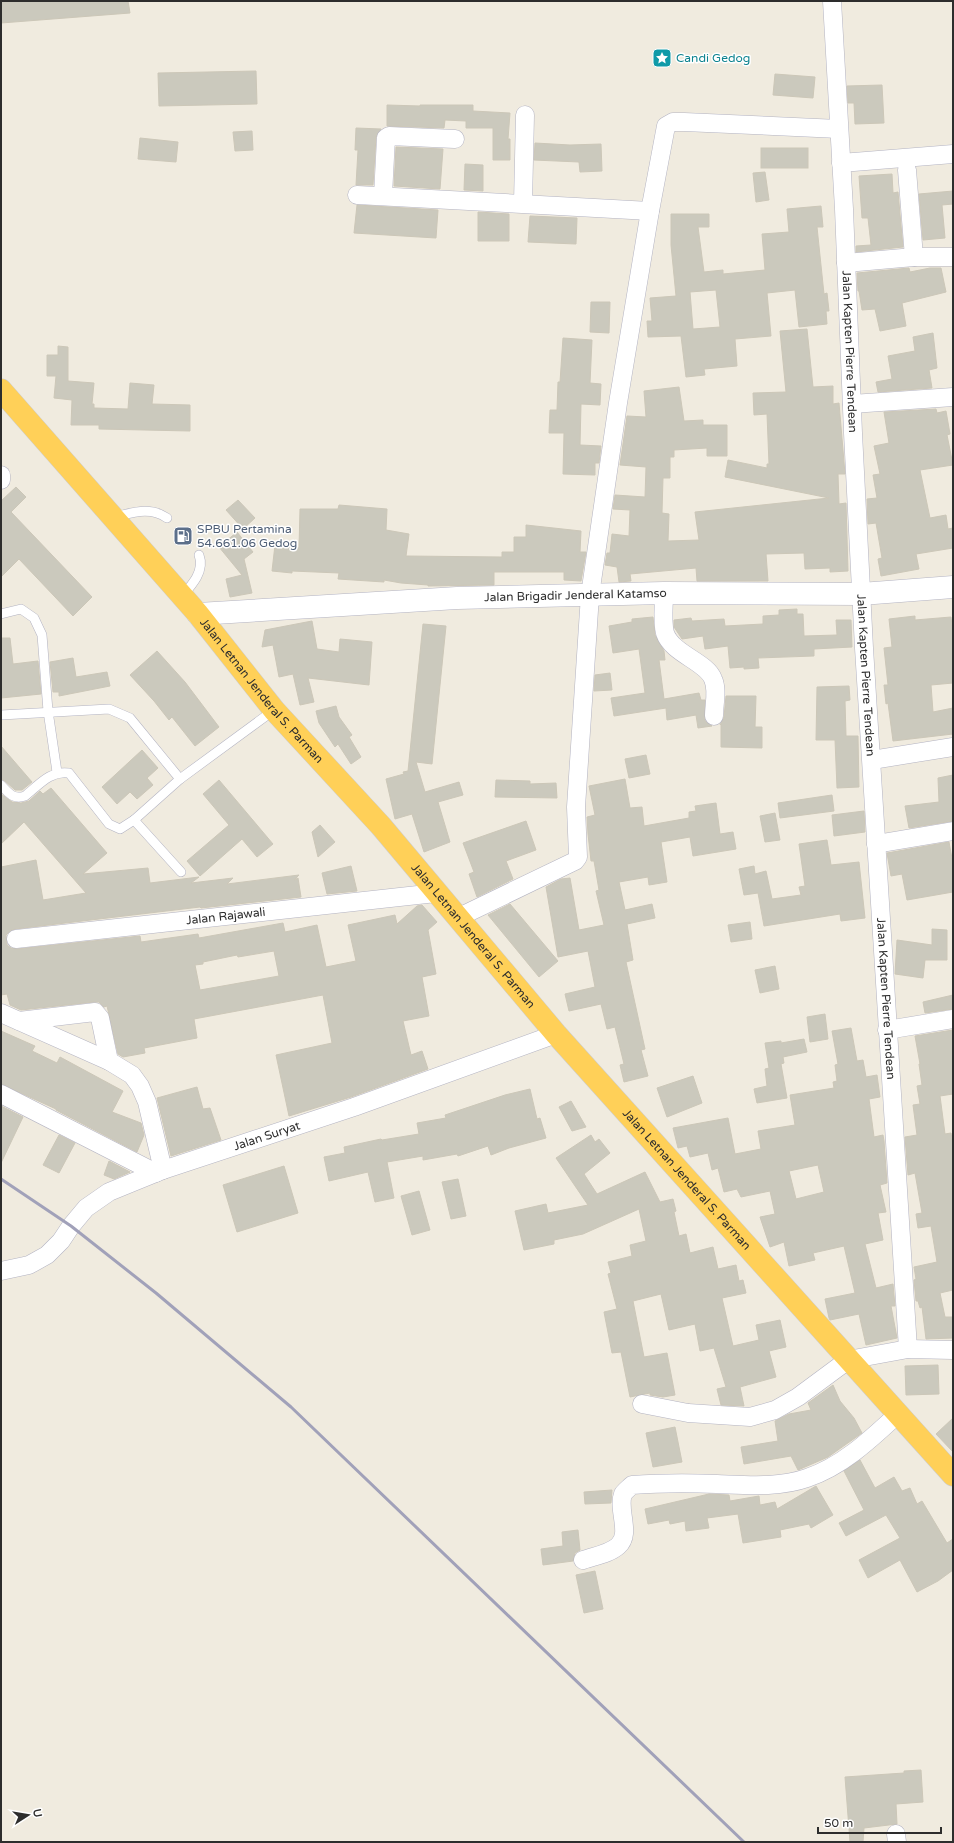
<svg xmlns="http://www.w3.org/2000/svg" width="954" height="1843" font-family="'Varela Round',sans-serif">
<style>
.building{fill:#cbc9bd;stroke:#ccc7b8;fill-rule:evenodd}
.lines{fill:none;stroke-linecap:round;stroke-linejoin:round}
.service-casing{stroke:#b3b3c2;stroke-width:10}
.minor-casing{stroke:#b3b3c2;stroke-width:19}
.tertiary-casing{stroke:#b3b3c2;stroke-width:23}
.trunk-casing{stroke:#cdcdcd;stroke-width:23}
.service{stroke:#fff;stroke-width:9}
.minor{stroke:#fff;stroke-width:18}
.tertiary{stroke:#fff;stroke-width:22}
.trunk{stroke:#ffd058;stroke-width:22}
.rail{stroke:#a1a1b9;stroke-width:3}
.labels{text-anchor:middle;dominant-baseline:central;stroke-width:3;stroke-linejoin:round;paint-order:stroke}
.culture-label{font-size:12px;fill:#0d838f;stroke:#fff;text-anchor:start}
.street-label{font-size:12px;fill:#2d2d2d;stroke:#fff}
.service-label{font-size:12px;fill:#4e5e75;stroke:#fff;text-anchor:start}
</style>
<rect width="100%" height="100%" fill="#f0ebdf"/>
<g class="building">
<polygon points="1,1 128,1 130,13 1,23"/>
<polygon points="256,71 257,104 159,106 158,73"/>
<polygon points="775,74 815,77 813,98 773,95"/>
<polygon points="882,85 884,123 855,124 854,103 848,103 847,86"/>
<polygon points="387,105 420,106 420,105 473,105 473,111 510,113 508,139 510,139 510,160 493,160 493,128 466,128 466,121 445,120 444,128 387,126"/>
<polygon points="356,128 381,129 376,137 373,185 356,185 358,150 355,150"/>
<polygon points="252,131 253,150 235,151 233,132"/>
<polygon points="140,138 178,142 176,162 138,159"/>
<polygon points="535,143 570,145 601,144 602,171 580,172 579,162 534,160"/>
<polygon points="396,147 443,149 440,189 394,186"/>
<rect x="761" y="148" width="47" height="20"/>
<polygon points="465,164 483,165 483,191 464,190"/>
<polygon points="765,172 769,200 756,202 753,173"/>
<polygon points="892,174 893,193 898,192 903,247 856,252 856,246 871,245 868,218 862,218 859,176"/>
<polygon points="953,191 953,204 942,205 945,238 923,240 919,194"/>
<polygon points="357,205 438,210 436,238 354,233"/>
<path d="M821 206 823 227H817L824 294 827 293 829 311H826L827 324 799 327 795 290 767 293 771 336 735 339 737 366 704 369 705 375 686 377 681 336 648 337 647 321H652L650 298 676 296 671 245V214H709V227H698L704 272 723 270V274L765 270 762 234 789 232 787 209ZM716 290 720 327 693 329 690 292Z"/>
<polygon points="478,212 509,214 509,241 478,241"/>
<polygon points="530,216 577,218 576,244 528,242"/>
<polygon points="909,268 910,272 930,268 941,268 946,292 902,303 906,326 880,331 875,309 862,310 859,291 858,291 857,273"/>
<polygon points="591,302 610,302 609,333 590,332"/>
<polygon points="807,329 813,387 833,386 833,404 839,403 845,474 838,474 839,504 846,503 848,571 830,572 830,568 805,569 804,553 766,554 768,581 697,581 696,568 630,574 631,581 619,582 617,567 605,565 607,553 610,553 612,534 629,536 630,510 613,509 615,495 645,497 646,467 620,465 627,416 646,417 644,391 679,387 684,421 703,420 703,425 727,425 727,456 707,456 707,448 674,450 674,457 670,457 670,478 663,478 662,513 669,514 668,541 699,540 695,512 829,498 725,477 728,460 767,468 767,464 769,464 767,414 754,415 753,393 786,392 780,331"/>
<polygon points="933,333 937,368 929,370 932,388 878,392 876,382 892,379 888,356 915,351 913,337"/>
<polygon points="563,338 592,340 590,383 601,384 600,405 581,404 580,445 601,446 599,463 595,463 595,475 563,474 564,433 549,433 550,410 557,410 558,382 560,382"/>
<polygon points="58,346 68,347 68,381 94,383 92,404 94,404 94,408 128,409 130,383 154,385 152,404 190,405 190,431 99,429 99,425 71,425 72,400 54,398 56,376 47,376 47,355 58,355"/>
<polygon points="936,409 937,413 946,411 950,434 947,435 953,465 920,470 930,518 946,515 948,529 953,528 953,548 916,554 919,569 881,576 878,559 882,558 876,523 868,524 867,499 877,498 873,475 880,474 874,446 889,443 884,412"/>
<polygon points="16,487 26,497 11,512 92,597 73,616 19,559 1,577 1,501"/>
<polygon points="238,500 255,518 243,529 226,510"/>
<polygon points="339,505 387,509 386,530 409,534 406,556 502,557 502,552 514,552 514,537 526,537 526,525 581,531 580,552 586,552 581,581 564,580 564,572 494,572 494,585 428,586 428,585 401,583 384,580 384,582 338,579 339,573 292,571 292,573 272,571 275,545 299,548 300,509 338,509"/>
<polygon points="237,532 253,552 244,559 252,593 230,597 226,579 242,575 219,547"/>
<polygon points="797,609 797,614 803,614 804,636 837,635 836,620 851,620 852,647 814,649 814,656 758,658 759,668 744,669 744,667 730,668 728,646 705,649 703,636 682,639 674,627 674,620 691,618 692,621 724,619 725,626 763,624 763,616 779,615 779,610"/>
<polygon points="915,616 915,620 951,617 953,634 953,683 931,685 933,712 953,708 953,734 893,741 888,703 886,704 884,685 888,685 884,648 892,647 889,619"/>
<polygon points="653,617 655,635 664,651 665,660 659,660 664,699 699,693 701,700 705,700 705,721 712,726 698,728 696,715 667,720 666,708 614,716 611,698 645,693 639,649 613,653 609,626 632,622 632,619"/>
<polygon points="312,621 317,649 339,652 340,639 372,642 369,685 308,678 314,702 300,705 293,674 279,677 273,645 262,647 265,630"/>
<polygon points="423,624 446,626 432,764 416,762 425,792 459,782 463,795 438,802 450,842 424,852 412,814 395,819 386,779 404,774 403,772 408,771"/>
<polygon points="1,638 10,638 13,664 38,661 41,694 1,698"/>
<polygon points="157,651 185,682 219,727 195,746 172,717 169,720 154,701 130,675"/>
<polygon points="73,658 76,677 107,672 110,686 59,696 59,692 53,692 50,662"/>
<polygon points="610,673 612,690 594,691 595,675"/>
<polygon points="849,686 850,700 845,701 846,736 858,736 859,787 837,788 835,740 816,740 817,687"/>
<polygon points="726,696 756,696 755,727 762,727 762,748 721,747 721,724 720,725 724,717"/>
<polygon points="336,706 339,717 352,735 349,737 361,757 351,764 338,744 335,747 319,723 316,711"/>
<polygon points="1,746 32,782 22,790 15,790 5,781 1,779"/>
<polygon points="142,750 158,768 147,778 153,785 137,799 130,792 117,804 102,787"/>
<polygon points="646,755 650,774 629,778 625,759"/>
<polygon points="953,775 953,821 909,828 905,806 939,802 938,778"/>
<polygon points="625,779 630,808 642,807 644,826 689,818 689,812 696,811 695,806 716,803 720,834 733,832 736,849 693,856 690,837 661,842 667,882 649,885 648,877 619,882 625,910 652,904 655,918 627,924 633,960 626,962 645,1049 641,1050 648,1076 624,1082 620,1065 624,1064 615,1027 607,1029 601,1004 569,1011 565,994 595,987 588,951 558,957 546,887 561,879 570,878 579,930 604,925 596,891 599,890 594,861 591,861 588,834 587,817 595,815 589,786"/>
<polygon points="219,780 273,844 257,857 242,839 200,876 187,861 229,825 203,794"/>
<polygon points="496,780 530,781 530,784 556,783 557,798 495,797"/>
<path d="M51 788 107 853 83 874 148 868 150 883 199 877 191 883 233 878 227 884 299 875 294 880 298 878 301 897 201 908 200 907 15 929 10 931 6 935 7 945 11 948 17 949 140 936 141 942 198 934 199 938 283 923 285 932 317 925 326 967 356 961 348 925 395 915 397 924 417 906 422 905 437 922 428 930 436 974 422 977 429 1016 403 1021 411 1055 422 1051 428 1069 351 1097 289 1116 276 1055 332 1043 323 995 194 1019 197 1038 144 1048 145 1053 123 1057 118 1054 107 1006 104 1007 99 1002H94L21 1010 10 1005 7 994 1 995V867L36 860 43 900 86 893 24 822 1 844V794L12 802 21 803 29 801 40 791 43 794ZM274 951 279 976 200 990 195 965 203 964V962L237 955 238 957Z"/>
<polygon points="832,795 834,811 780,818 778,803"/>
<polygon points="864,811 865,832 834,836 832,815"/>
<polygon points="775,813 780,840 765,842 760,816"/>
<polygon points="526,821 536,850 506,861 513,879 477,897 469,874 474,872 463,843"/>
<polygon points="320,825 335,842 318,857 312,832"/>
<polygon points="827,840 831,865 859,862 865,918 841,921 840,914 764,926 758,893 744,895 739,869 754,866 755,874 766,871 772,899 801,895 799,887 805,886 799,844"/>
<polygon points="949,842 953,864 953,892 907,900 902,874 891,876 887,853"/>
<polygon points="351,866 357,891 327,894 322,873"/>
<polygon points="510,904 558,961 539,977 488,915"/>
<polygon points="750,922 752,939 731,942 728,925"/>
<polygon points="932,929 947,930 947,960 925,960 923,978 895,974 897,940 932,945"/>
<polygon points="775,966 779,989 760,993 755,970"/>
<polygon points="953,995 953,1009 925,1013 923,1002"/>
<polygon points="825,1014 828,1039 810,1042 807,1017"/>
<path d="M851 1028 857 1061 863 1060 866 1077 877 1075 880 1097 869 1099 874 1137 883 1135 884 1141 887 1183 880 1185 886 1212 878 1213 883 1240 865 1244 876 1288 893 1284 895 1306H891L897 1338 866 1345 859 1314 830 1320 829 1318 825 1299 855 1293 844 1246 813 1253 815 1260 789 1266 784 1242 770 1247 760 1217 775 1214 770 1191 741 1197 737 1189 724 1192 718 1168 712 1170 708 1153 690 1157 687 1146 678 1148 673 1128 728 1118 735 1154 761 1149 758 1131 795 1125 790 1095 834 1088 833 1082 837 1081 835 1065 838 1064 832 1031ZM818 1165 824 1192 796 1199 789 1171Z"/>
<polygon points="953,1030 953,1094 940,1096 945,1134 951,1133 953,1145 953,1290 940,1293 945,1317 953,1317 953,1338 926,1339 922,1307 920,1308 918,1301 916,1301 914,1280 916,1279 914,1267 937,1262 931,1226 918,1228 916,1214 922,1213 915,1173 908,1175 905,1137 917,1135 913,1105 920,1104 917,1086 922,1085 919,1064 920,1064 915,1036"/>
<polygon points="1,1031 35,1046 32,1051 57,1063 60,1057 123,1091 112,1112 141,1123 144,1135 137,1152 56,1110 56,1109 1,1084"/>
<polygon points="804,1039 807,1052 783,1057 784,1063 781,1064 787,1098 757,1103 754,1089 767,1086 765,1069 769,1068 765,1043 781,1041 781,1043"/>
<polygon points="693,1076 702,1103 667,1117 657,1088"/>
<polygon points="197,1087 203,1109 210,1108 221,1140 171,1156 157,1098"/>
<polygon points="530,1089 537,1119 540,1118 546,1138 509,1148 491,1155 488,1146 458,1156 457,1154 423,1160 423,1156 387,1162 394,1198 375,1202 368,1172 329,1181 324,1157 345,1153 344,1147 381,1139 382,1140 419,1134 417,1123 446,1118 445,1115 505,1095"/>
<polygon points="571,1101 586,1127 572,1131 559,1107"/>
<polygon points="1,1106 23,1117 1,1163"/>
<polygon points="59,1135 75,1143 59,1173 43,1165"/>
<polygon points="591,1135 595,1142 599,1139 610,1153 584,1174 597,1194 645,1172 660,1202 673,1199 676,1211 674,1212 679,1236 686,1234 690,1253 713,1247 718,1269 736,1265 739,1281 743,1280 746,1293 722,1298 733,1346 759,1340 756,1325 780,1320 786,1347 769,1351 776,1377 740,1387 744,1406 721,1405 717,1389 726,1387 714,1348 700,1351 695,1324 669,1330 661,1294 633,1301 644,1357 667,1353 675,1395 663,1397 650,1395 650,1393 630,1397 621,1352 612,1353 604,1312 617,1309 608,1274 611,1273 608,1262 632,1256 630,1245 646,1241 639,1209 583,1234 554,1240 554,1244 524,1250 515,1211 546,1204 548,1213 588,1205 556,1158"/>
<polygon points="109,1161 130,1172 114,1179 104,1175"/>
<polygon points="284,1166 298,1213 237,1232 223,1185"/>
<polygon points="458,1179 466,1216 451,1219 442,1182"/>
<polygon points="419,1191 430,1230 412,1235 401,1196"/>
<polygon points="938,1365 939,1394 906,1395 905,1366"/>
<polygon points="833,1385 840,1401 854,1418 862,1433 828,1457 798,1470 791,1456 744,1464 741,1447 778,1441 775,1421 789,1414 811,1410 808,1403"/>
<polygon points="953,1418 953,1452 936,1434"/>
<polygon points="675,1427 682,1462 653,1467 646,1433"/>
<polygon points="860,1460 875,1488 894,1477 902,1491 910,1488 917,1504 922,1501 947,1543 953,1539 953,1570 938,1581 917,1592 900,1560 868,1578 859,1560 900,1538 886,1515 846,1536 839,1523 864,1510 844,1471"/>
<polygon points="816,1486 833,1515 811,1528 809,1524 780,1530 781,1537 743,1543 738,1514 707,1518 709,1528 686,1531 685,1521 670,1524 669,1520 648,1524 645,1509 709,1494 729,1495 730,1501 759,1496 760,1505 775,1502 777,1509"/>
<polygon points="612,1490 611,1503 585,1504 584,1492"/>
<polygon points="578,1530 580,1550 575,1553 573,1561 543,1565 541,1549 563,1546 562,1532"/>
<polygon points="595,1571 603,1609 584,1613 576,1575"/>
<polygon points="921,1770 923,1802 896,1804 897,1824 864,1828 863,1842 850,1842 845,1777 904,1773 904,1771"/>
</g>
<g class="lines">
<g class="service-casing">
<g id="service">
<path d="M114 517C132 513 150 506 167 518"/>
<path d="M182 596C192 585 205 571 199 555"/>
<polyline points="1,614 21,609 34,618 42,635 48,711 57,772"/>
<polyline points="1,715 109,709 130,718 180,779"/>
<path d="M1 785C9 793 13 800 25 796 38 786 50 770 69 773L109 824 120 829 134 820 180 779 274 710"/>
<polyline points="134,820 181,872"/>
</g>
</g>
<g class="minor-casing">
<g id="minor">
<path id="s1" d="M832 1 844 209 853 433 864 648 908 1349"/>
<polyline points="841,163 953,154"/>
<polyline points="907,170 914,257"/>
<polyline points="357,195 650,211"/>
<polyline points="383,195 386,138 389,136 455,139"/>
<polyline points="523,203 525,115"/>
<polyline points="846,263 914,257 953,257"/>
<polyline points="852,404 953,397"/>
<polyline points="1,475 1,480"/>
<path d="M664 593C664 604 662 622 665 633 672 654 707 662 713 679 718 690 714 704 714 716"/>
<polyline points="872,760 953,747"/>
<polyline points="876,844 953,831"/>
<polyline points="457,918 575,861 578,857 576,807 590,595 618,403 650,211 666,126 673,122 684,122 839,129"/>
<path id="s2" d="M16 939 436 893"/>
<polyline points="1,1013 109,1061 132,1075 140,1086 147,1102 163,1170"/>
<polyline points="19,1021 95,1012 100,1018 109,1061"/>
<polyline points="887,1030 953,1019"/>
<polyline points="1,1094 156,1173"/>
<path id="s3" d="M1 1271 29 1265 47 1255 61 1241 71 1226 86 1208 109 1192 131 1183 163 1170 354 1107 556 1034"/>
<polyline points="642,1404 688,1413 750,1417 775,1410 798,1397 848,1360 908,1349 953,1350"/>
<path d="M583 1560C594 1556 609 1554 618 1546 632 1534 617 1510 623 1494 625 1491 629 1488 632 1485 660 1483 688 1483 717 1484 746 1485 779 1488 807 1478 843 1466 872 1438 899 1413"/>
<polyline points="896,1834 897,1842"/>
</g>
</g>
<g class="tertiary-casing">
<g id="tertiary">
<path id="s4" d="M198 614 457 598 664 593 861 594 953 587"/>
</g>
</g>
<g class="trunk-casing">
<g id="trunk">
<path id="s5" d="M1 390 198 614 274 710 381 826 556 1034 953 1475"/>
</g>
</g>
<use href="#service" class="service"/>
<use href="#minor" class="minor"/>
<use href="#tertiary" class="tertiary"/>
<use href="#trunk" class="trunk"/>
<polyline class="rail" points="1,1179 71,1226 156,1293 291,1407 744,1842"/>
</g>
<defs>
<g id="sight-square" transform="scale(1)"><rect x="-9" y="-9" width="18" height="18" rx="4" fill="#0f9aa8" stroke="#fff"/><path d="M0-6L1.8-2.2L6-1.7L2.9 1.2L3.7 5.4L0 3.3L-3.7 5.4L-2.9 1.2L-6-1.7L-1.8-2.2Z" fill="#fff"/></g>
<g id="fuel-square" transform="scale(1)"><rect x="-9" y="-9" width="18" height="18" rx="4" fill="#5c6f8a" stroke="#fff"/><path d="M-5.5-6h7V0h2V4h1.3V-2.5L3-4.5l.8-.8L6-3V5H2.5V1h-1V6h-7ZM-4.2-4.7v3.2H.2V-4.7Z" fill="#fff"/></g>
</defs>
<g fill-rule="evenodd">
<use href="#sight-square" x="662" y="58"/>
<use href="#fuel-square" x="183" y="536"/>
</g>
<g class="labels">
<g class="culture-label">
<text x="676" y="58">Candi Gedog</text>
</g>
<g class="street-label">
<text stroke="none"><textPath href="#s1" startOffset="351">Jalan Kapten Pierre Tendean</textPath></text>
<text stroke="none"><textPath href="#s4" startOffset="378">Jalan Brigadir Jenderal Katamso</textPath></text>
<text stroke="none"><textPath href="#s1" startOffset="675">Jalan Kapten Pierre Tendean</textPath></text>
<text stroke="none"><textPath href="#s5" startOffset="398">Jalan Letnan Jenderal S. Parman</textPath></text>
<text stroke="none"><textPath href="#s2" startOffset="211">Jalan Rajawali</textPath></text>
<text stroke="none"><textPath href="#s5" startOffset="722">Jalan Letnan Jenderal S. Parman</textPath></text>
<text stroke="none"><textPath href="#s1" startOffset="999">Jalan Kapten Pierre Tendean</textPath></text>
<text stroke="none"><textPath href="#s3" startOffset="306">Jalan Suryat</textPath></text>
<text stroke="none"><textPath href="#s5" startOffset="1046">Jalan Letnan Jenderal S. Parman</textPath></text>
</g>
<g class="service-label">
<text x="197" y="529">SPBU Pertamina<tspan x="197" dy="14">54.661.06 Gedog</tspan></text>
</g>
</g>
<rect width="954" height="1843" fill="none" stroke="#2d2d2d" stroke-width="4"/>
<g transform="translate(28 1815) rotate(78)" stroke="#ffffff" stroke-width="3" paint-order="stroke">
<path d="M0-3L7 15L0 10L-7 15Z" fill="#2d2d2d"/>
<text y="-6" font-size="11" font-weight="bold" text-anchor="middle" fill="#2d2d2d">U</text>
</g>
<path d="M818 1827v6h123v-6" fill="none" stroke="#2d2d2d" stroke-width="2"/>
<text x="824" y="1827" font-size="12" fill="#2d2d2d" stroke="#ffffff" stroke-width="3" paint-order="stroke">50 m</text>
</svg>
